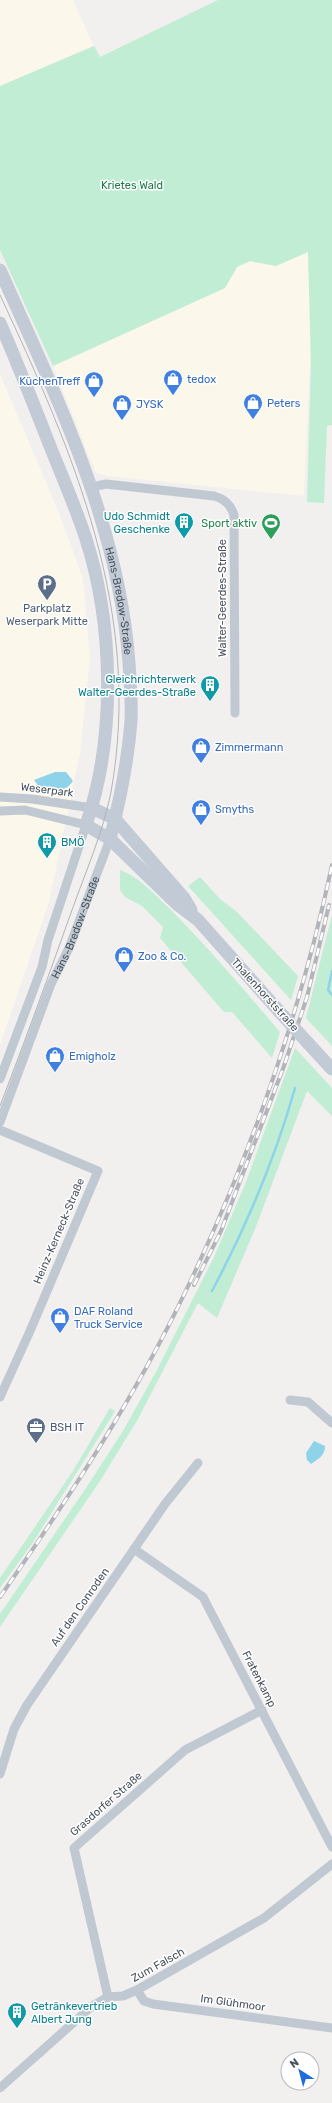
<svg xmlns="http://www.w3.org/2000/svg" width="332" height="2103" font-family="Rubik,sans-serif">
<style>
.commercial{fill:#fbf7ea}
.green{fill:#c0edd3}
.water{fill:#8ed3e9}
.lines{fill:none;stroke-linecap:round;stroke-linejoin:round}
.stream{stroke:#8ed3e9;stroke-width:2.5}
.street{stroke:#c0c9d1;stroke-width:9}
.secondary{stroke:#c1cad5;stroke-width:13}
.tram{stroke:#b2b4b9;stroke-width:1}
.rail-casing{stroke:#b2b4b9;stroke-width:4}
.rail{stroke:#fff;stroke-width:2.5;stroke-dasharray:8;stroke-linecap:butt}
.secondary-bridge{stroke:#c1cad5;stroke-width:13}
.labels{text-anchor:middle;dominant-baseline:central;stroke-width:3;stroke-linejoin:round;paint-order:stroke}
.park-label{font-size:11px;fill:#1b7b4e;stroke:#fff}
.shop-label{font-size:11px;fill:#366cbe;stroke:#fff;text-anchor:start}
.culture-label{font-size:11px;fill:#0d838f;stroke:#fff;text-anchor:end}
.leisure-label{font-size:11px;fill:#27864d;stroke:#fff;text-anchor:end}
.street-label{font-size:11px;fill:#48525c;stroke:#fff}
.service-label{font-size:11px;fill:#4e5e75;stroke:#fff}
</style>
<rect width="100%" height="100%" fill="#f2efef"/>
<g class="commercial">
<polygon points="0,0 73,0 94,46 0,86"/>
<polygon points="308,251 311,340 304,496 107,476 96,473 53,366 225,288 237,267 250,261 276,266"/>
<polygon points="0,374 57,508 83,578 90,658 80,754 49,902 0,1045"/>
</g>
<g class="green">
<polygon points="218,0 332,0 332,425 327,426 324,503 307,502 311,364 308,252 276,266 250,261 237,267 225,288 53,366 0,250 0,86 94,46 100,57"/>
<path d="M120 870C139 877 153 893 168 907 208 947 244 990 280 1032L272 1058 232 1012H224L160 938 163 927 142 906 125 897 120 890Z"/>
<polygon points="200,877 221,900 236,911 298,976 291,1000 188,886"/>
<polygon points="332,915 332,1046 306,1018"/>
<polygon points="295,1048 332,1088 332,1116 307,1091 255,1229 217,1318 198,1303 138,1419 100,1481 0,1627 0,1614 86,1488 123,1431 157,1370 214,1257 246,1182"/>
<polygon points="110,1408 115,1411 107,1424 32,1544 0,1588 0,1578 73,1471"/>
</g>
<g class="water">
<path d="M55 772H66L73 781C64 794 54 791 40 788L34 780Z"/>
<path d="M314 1441 325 1446C325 1456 318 1459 311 1464L307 1460 306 1453Z"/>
</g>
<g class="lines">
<g class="stream">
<polyline points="332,971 328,990 332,995"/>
<path d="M212 1291C246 1227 275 1159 295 1088"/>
</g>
<g class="street">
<path d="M92 487 106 484 214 496C225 499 231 505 234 515L235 713"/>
<polyline points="0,797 32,799 92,808"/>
<polyline points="0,811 25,810 86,825 48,940 42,967 0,1079"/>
<path id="s1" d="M0 1122 51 984 69 948 110 839"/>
<polyline points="0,1130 98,1171 30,1331 0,1397"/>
<polyline points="290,1400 308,1402 332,1423"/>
<polyline points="134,1549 203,1597 332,1847"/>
<polyline points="0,1774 14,1729 27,1705 165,1504 198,1463"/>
<polyline points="137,1990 144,2001 153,2004 332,2028"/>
<polyline points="108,1997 74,1848 185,1750 262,1710"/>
<polyline points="0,2088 91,2007 108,1997 123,1996 137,1990 264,1918 332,1864"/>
</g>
<g class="secondary">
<path id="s2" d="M0 270C56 396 119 523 129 663 130 682 132 702 131 721 128 761 120 800 110 839"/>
<path d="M0 323C18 364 34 405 50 446 62 476 75 506 85 536 114 624 116 738 86 825L110 839 177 904 198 920 278 1010"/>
<polyline points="92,808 115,819 184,898 191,910"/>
<polyline points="307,1042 332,1069"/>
</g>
<path class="tram" d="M0 295C74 454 143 612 111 792 103 832 86 871 72 910 49 975 25 1041 0 1106"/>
<g class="rail-casing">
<g id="rail">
<polyline points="194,1285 221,1231 284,1066 307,997 329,905"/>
<path d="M0 1597C63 1506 125 1413 175 1313 245 1172 299 1020 332 865"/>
</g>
</g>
<use href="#rail" class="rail"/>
<polyline class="secondary-bridge" points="278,1010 307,1042"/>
</g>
<defs>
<g id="shop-pin" transform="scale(1)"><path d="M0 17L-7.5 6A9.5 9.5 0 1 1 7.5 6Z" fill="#3f7fe0" stroke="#fff"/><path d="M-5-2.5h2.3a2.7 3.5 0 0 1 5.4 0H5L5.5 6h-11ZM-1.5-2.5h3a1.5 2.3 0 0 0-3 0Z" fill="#fff"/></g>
<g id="building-pin" transform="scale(1)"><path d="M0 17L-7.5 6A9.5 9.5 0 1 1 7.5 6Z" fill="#0f9aa8" stroke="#fff"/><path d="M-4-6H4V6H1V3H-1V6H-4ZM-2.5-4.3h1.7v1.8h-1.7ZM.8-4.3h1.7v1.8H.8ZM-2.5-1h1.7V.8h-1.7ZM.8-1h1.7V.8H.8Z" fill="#fff"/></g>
<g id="stadium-pin" transform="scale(1)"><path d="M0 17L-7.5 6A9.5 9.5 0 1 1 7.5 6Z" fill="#2e9e5b" stroke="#fff"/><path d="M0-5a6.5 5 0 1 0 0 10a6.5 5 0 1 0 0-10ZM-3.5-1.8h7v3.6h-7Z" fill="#fff"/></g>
<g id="parking-pin" transform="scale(1)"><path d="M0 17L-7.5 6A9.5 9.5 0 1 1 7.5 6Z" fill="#5c6f8a" stroke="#fff"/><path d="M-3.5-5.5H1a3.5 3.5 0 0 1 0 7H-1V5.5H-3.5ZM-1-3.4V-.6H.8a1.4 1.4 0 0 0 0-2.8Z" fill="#fff"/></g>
<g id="office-pin" transform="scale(1)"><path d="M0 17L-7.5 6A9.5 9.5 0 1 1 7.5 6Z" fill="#5c6f8a" stroke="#fff"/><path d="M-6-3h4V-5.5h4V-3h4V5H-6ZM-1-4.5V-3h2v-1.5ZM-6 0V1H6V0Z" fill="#fff"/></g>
</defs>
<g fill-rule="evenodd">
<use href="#shop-pin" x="173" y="379"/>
<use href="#shop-pin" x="94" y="381"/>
<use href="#shop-pin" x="253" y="403"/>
<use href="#shop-pin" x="122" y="404"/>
<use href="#building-pin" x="184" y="522"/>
<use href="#stadium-pin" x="271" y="523"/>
<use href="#parking-pin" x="47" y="584"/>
<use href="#building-pin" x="210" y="685"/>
<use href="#shop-pin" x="201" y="747"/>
<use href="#shop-pin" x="201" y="809"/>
<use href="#building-pin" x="47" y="842"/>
<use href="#shop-pin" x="124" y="956"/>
<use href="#shop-pin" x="55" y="1056"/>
<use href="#shop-pin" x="60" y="1317"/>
<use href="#office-pin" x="36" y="1427"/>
<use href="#building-pin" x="17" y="2012"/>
</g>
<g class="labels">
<g class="park-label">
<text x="132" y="185">Krietes Wald</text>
</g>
<g class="shop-label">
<text x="187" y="379">tedox</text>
<text x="80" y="381" text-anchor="end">KüchenTreff</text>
<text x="267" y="403">Peters</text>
<text x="136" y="404">JYSK</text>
<text x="215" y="747">Zimmermann</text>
<text x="215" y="809">Smyths</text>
<text x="138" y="956">Zoo &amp; Co.</text>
<text x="69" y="1056">Emigholz</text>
<text x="74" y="1311">DAF Roland<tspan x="74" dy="13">Truck Service</tspan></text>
</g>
<g class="culture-label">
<text x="170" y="516">Udo Schmidt<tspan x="170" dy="13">Geschenke</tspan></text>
<text x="196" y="679">Gleichrichterwerk<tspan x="196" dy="13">Walter-Geerdes-Straße</tspan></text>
<text x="61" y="842" text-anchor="start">BMÖ</text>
<text x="31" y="2006" text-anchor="start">Getränkevertrieb<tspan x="31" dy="13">Albert Jung</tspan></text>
</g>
<g class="leisure-label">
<text x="257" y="523">Sport aktiv</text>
</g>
<g class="street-label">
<text transform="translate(222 598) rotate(-90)">Walter-Geerdes-Straße</text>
<text stroke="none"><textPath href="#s2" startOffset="353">Hans-Bredow-Straße</textPath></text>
<text transform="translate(47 790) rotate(7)">Weserpark</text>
<text stroke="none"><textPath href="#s1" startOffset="209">Hans-Bredow-Straße</textPath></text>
<text transform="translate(265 995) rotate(48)">Thalenhorststraße</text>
<text transform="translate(59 1231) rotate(-67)">Heinz-Kerneck-Straße</text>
<text transform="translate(80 1607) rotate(-55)">Auf den Conroden</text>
<text transform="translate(259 1679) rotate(63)">Fratenkamp</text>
<text transform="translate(106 1804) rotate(-41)">Grasdorfer Straße</text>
<text transform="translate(158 1965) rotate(-29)">Zum Falsch</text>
<text transform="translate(233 2003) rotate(8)">Im Glühmoor</text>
</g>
<g class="service-label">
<text x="47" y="608">Parkplatz<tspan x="47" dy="13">Weserpark Mitte</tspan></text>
<text x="50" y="1427" text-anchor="start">BSH IT</text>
</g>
</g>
<g transform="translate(300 2071) rotate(324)"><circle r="19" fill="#ffffff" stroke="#b6babe"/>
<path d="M0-3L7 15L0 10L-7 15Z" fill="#206cdb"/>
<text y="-6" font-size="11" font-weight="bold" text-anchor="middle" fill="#48525c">N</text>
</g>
</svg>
